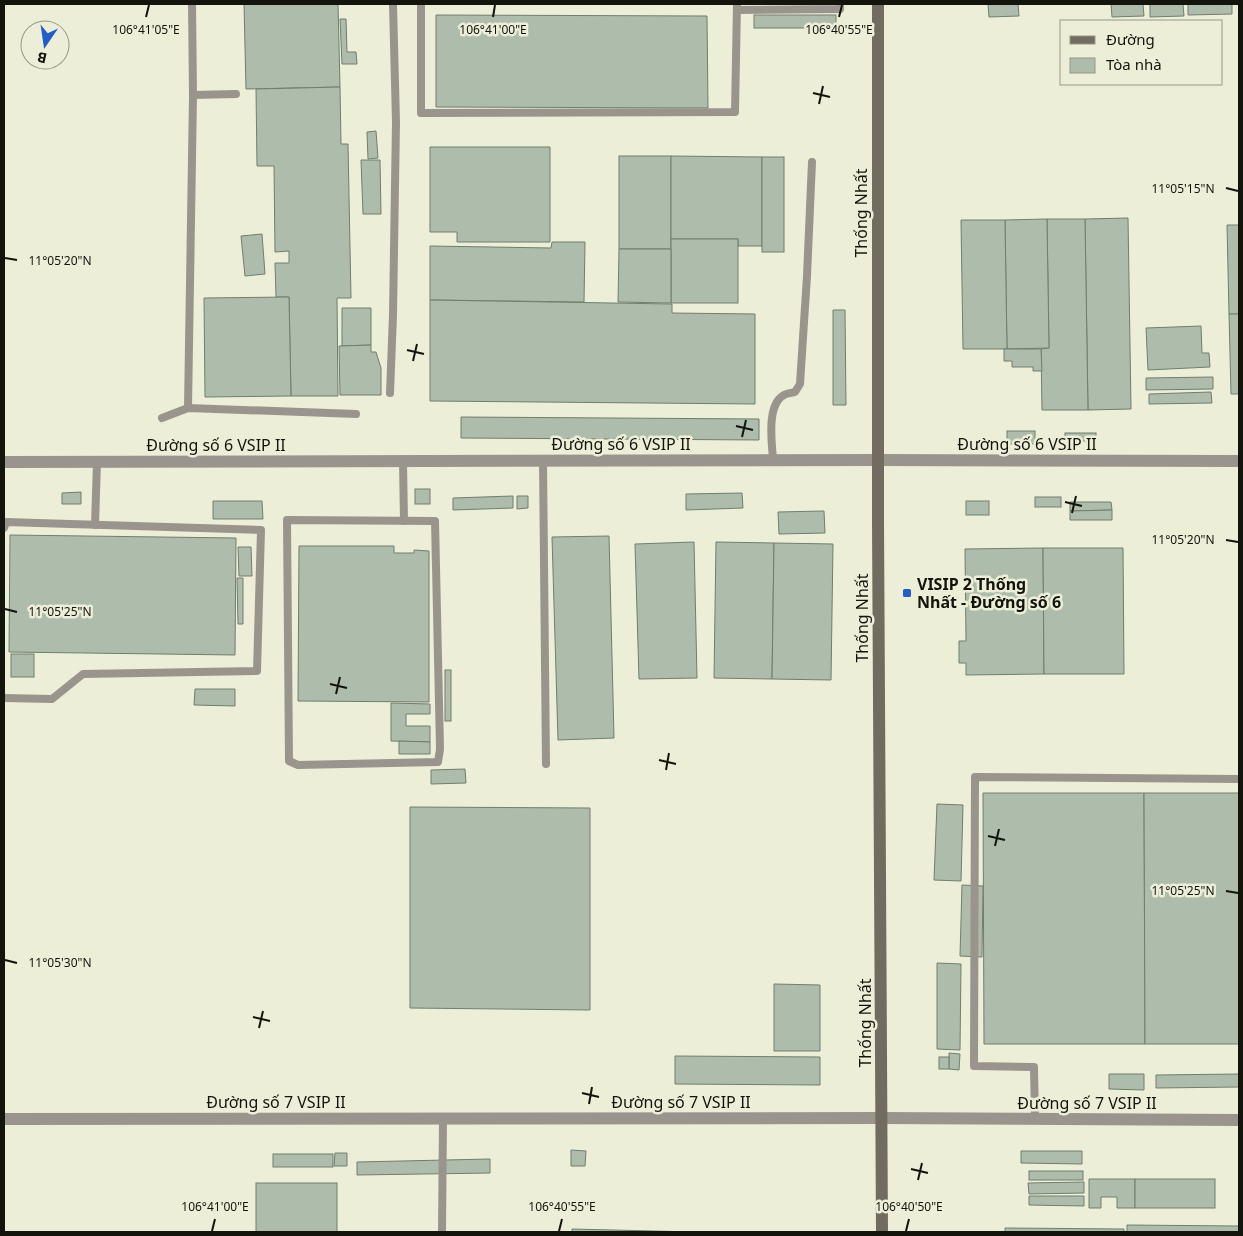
<svg xmlns="http://www.w3.org/2000/svg" width="1243" height="1236" font-family="'Noto Sans',sans-serif">
<style>
.building{fill:#adbcab;stroke:#707e6e}
.lines{fill:none;stroke-linecap:round;stroke-linejoin:round}
.lane{stroke:#99958d;stroke-width:8}
.street{stroke:#99958d;stroke-width:12}
.secondary{stroke:#726b60;stroke-width:12}
.ticks{fill:none;stroke:#13140c;stroke-width:2}
.poi-dot{fill:#235dca;stroke:#edeed8;stroke-width:2}
.labels{text-anchor:middle;dominant-baseline:central;stroke-width:5;stroke-linejoin:round;paint-order:stroke}
.street-label{font-size:16px;fill:#13140c;stroke:#edeed8}
.poi-label{font-size:16px;font-weight:bold;fill:#13140c;stroke:#edeed8;text-anchor:start}
.ticks-label{font-size:12px;text-anchor:middle;fill:#13140c;stroke:#edeed8;stroke-width:5;stroke-linejoin:round;paint-order:stroke}
</style>
<rect width="100%" height="100%" fill="#edeed8"/>
<g class="building">
<polygon points="244,4 338,4 340,87 246,89"/>
<polygon points="988,4 1018,4 1019,16 989,17"/>
<polygon points="1111,4 1143,4 1144,16 1112,17"/>
<polygon points="1150,4 1183,4 1184,16 1150,17"/>
<polygon points="1188,4 1232,4 1232,14 1188,15"/>
<polygon points="436,15 707,16 708,108 436,107"/>
<rect x="754" y="15" width="82" height="13"/>
<polygon points="340,19 346,19 347,52 356,52 357,64 342,64"/>
<polygon points="340,87 341,144 348,144 351,298 337,298 338,396 291,396 289,297 276,297 275,263 289,263 289,251 275,252 274,166 257,166 256,89"/>
<polygon points="376,131 378,158 368,159 367,132"/>
<polygon points="430,147 550,147 550,242 457,242 457,232 430,232"/>
<rect x="619" y="156" width="52" height="93"/>
<polygon points="671,156 762,157 762,246 738,246 738,239 671,239"/>
<rect x="762" y="157" width="22" height="95"/>
<polygon points="361,160 380,160 381,214 363,214"/>
<polygon points="1128,218 1131,409 1088,410 1085,219"/>
<polygon points="1047,219 1085,219 1088,410 1042,410 1041,349 1049,348"/>
<polygon points="1047,219 1049,348 1007,349 1005,220"/>
<polygon points="961,220 1005,220 1007,349 963,349"/>
<polygon points="1227,225 1239,225 1239,314 1229,314"/>
<polygon points="262,234 265,274 245,276 241,236"/>
<rect x="671" y="239" width="67" height="64"/>
<polygon points="552,242 585,242 584,302 430,300 430,246 551,248"/>
<polygon points="619,249 671,249 671,303 618,302"/>
<polygon points="289,297 291,396 205,397 204,298"/>
<polygon points="430,300 672,304 672,313 755,314 755,404 430,401"/>
<polygon points="342,308 371,308 371,345 342,346"/>
<polygon points="833,310 845,310 846,405 833,405"/>
<polygon points="1229,314 1239,314 1239,394 1231,394"/>
<polygon points="1201,326 1202,353 1209,353 1210,367 1148,370 1146,328"/>
<polygon points="371,345 371,352 376,352 381,368 381,395 340,395 339,346"/>
<polygon points="1004,349 1041,349 1042,371 1033,371 1033,367 1012,367 1012,361 1004,361"/>
<polygon points="1213,377 1213,389 1146,390 1146,378"/>
<polygon points="1211,392 1212,403 1149,404 1149,394"/>
<polygon points="461,417 759,419 759,440 461,438"/>
<rect x="1007" y="431" width="28" height="13"/>
<rect x="1065" y="433" width="31" height="8"/>
<rect x="415" y="489" width="15" height="15"/>
<polygon points="81,492 81,504 62,504 62,493"/>
<polygon points="742,493 743,508 686,510 686,494"/>
<polygon points="513,496 513,508 453,510 453,498"/>
<polygon points="517,496 528,496 528,508 517,509"/>
<rect x="1035" y="497" width="26" height="10"/>
<polygon points="213,501 262,501 263,519 213,519"/>
<rect x="966" y="501" width="23" height="14"/>
<polygon points="1070,502 1111,502 1112,510 1070,511"/>
<polygon points="1112,510 1112,520 1070,520 1070,511"/>
<polygon points="824,511 825,533 779,534 778,512"/>
<polygon points="10,535 236,538 235,655 9,652"/>
<polygon points="609,536 614,738 558,740 552,537"/>
<polygon points="694,542 697,678 639,679 635,544"/>
<polygon points="716,542 774,543 772,679 714,678"/>
<polygon points="774,543 833,544 831,680 772,679"/>
<polygon points="299,546 394,546 394,553 414,553 414,550 429,551 429,702 298,701"/>
<polygon points="238,547 251,547 252,576 239,576"/>
<polygon points="1043,548 1044,674 966,675 966,663 959,663 959,641 966,641 965,549"/>
<polygon points="1043,548 1123,548 1124,674 1044,674"/>
<polygon points="237,578 243,578 243,624 238,624"/>
<rect x="11" y="654" width="23" height="23"/>
<rect x="445" y="670" width="6" height="51"/>
<polygon points="195,689 235,689 235,706 194,705"/>
<polygon points="391,703 430,704 430,714 406,714 406,726 430,726 430,742 391,741"/>
<polygon points="399,741 430,742 430,754 399,754"/>
<polygon points="465,769 466,783 431,784 431,770"/>
<polygon points="983,793 1144,793 1145,1044 984,1044"/>
<polygon points="1144,793 1239,793 1239,1044 1145,1044"/>
<polygon points="937,804 963,805 961,881 934,880"/>
<polygon points="410,807 590,808 590,1010 410,1008"/>
<polygon points="962,885 983,886 982,957 960,956"/>
<polygon points="937,963 961,964 960,1050 937,1049"/>
<polygon points="774,984 820,985 820,1051 774,1051"/>
<polygon points="949,1053 960,1054 959,1070 949,1069"/>
<polygon points="675,1056 820,1057 820,1085 675,1084"/>
<rect x="939" y="1057" width="10" height="12"/>
<polygon points="1109,1074 1144,1074 1144,1090 1109,1089"/>
<polygon points="1239,1074 1239,1087 1156,1088 1156,1075"/>
<polygon points="571,1150 586,1151 585,1166 571,1166"/>
<polygon points="1021,1151 1082,1151 1082,1164 1021,1163"/>
<polygon points="335,1153 347,1153 347,1166 334,1166"/>
<rect x="273" y="1154" width="60" height="13"/>
<polygon points="490,1159 490,1173 357,1175 357,1162"/>
<rect x="1029" y="1171" width="54" height="9"/>
<polygon points="1089,1179 1135,1179 1135,1208 1117,1208 1117,1197 1101,1197 1101,1208 1089,1208"/>
<rect x="1135" y="1179" width="80" height="29"/>
<polygon points="1084,1182 1084,1193 1029,1194 1028,1183"/>
<rect x="256" y="1183" width="81" height="49"/>
<polygon points="1029,1196 1084,1196 1084,1206 1029,1205"/>
<polygon points="1127,1225 1239,1226 1239,1232 1127,1232"/>
<polygon points="1005,1228 1124,1229 1124,1232 1005,1232"/>
<polygon points="572,1229 694,1232 572,1232"/>
</g>
<g class="lines">
<g class="lane">
<polyline points="421,4 421,113 735,112 737,4"/>
<polyline points="737,10 840,9 840,4"/>
<polyline points="193,95 236,94"/>
<polyline points="390,393 393,315 396,122 393,4"/>
<polyline points="188,408 193,95 192,4"/>
<polyline points="162,418 188,408 356,414"/>
<path d="M773 460C772 443 766 405 784 395 787 393 792 393 795 392L800 384 807 276 812 162"/>
<polyline points="403,461 404,521"/>
<polyline points="543,461 546,764"/>
<polygon points="287,520 435,521 440,749 438,762 298,765 289,761"/>
<polyline points="95,525 97,462"/>
<polyline points="4,528 6,522 261,530 257,671 83,674 52,699 4,698"/>
<polyline points="1035,1119 1034,1067 974,1066 975,777 1239,779"/>
<polyline points="442,1232 443,1118"/>
</g>
<g class="street">
<polyline points="4,462 878,460 1239,461"/>
<polyline points="4,1119 882,1118 1239,1120"/>
</g>
<polyline class="secondary" points="878,4 878,523 882,1232"/>
</g>
<path class="ticks" d="M146 17 149 5M493 17 495 5M839 17 842 5M813 93 830 97M819 104 823 86M1226 188 1238 191M5 258 17 260M407 350 424 354M413 361 417 344M736 426 753 430M742 437 746 420M1065 502 1082 506M1072 513 1076 496M1226 540 1238 542M5 609 17 612M330 684 347 688M336 694 340 677M659 760 676 764M666 770 669 753M988 836 1005 840M995 846 999 829M1226 891 1238 893M5 960 17 963M253 1017 270 1021M259 1028 263 1011M582 1093 599 1097M589 1104 592 1087M911 1169 928 1173M918 1180 922 1163M212 1231 215 1219M559 1231 562 1219M906 1231 909 1219"/>
<rect class="poi-dot" x="902" y="588" width="10" height="10" rx="2.5"/>
<g class="labels">
<g class="street-label">
<text transform="translate(861 213) rotate(-90)">Thống Nhất</text>
<text x="621" y="444">Đường số 6 VSIP II</text>
<text x="1027" y="444">Đường số 6 VSIP II</text>
<text x="216" y="445">Đường số 6 VSIP II</text>
<text transform="translate(862 618) rotate(-90)">Thống Nhất</text>
<text transform="translate(865 1023) rotate(-90)">Thống Nhất</text>
<text x="276" y="1102">Đường số 7 VSIP II</text>
<text x="681" y="1102">Đường số 7 VSIP II</text>
<text x="1087" y="1103">Đường số 7 VSIP II</text>
</g>
<g class="poi-label">
<text x="917" y="584">VISIP 2 Thống<tspan x="917" dy="18">Nhất - Đường số 6</tspan></text>
</g>
</g>
<g class="ticks-label">
<text x="146" y="34">106°41'05"E</text>
<text x="493" y="34">106°41'00"E</text>
<text x="839" y="34">106°40'55"E</text>
<text x="1183" y="193">11°05'15"N</text>
<text x="60" y="265">11°05'20"N</text>
<text x="1183" y="544">11°05'20"N</text>
<text x="60" y="616">11°05'25"N</text>
<text x="1183" y="895">11°05'25"N</text>
<text x="60" y="967">11°05'30"N</text>
<text x="215" y="1211">106°41'00"E</text>
<text x="562" y="1211">106°40'55"E</text>
<text x="909" y="1211">106°40'50"E</text>
</g>
<rect width="1243" height="1236" fill="none" stroke="#13140c" stroke-width="10"/>
<rect x="1060" y="20" width="162" height="65" fill="#edeed8" stroke="#969786"/>
<rect x="1070" y="36" width="25" height="8" fill="#726b60" stroke="#969786"/>
<text x="1106" y="45" font-size="15" fill="#13140c">Đường</text>
<rect x="1070" y="58" width="25" height="15" fill="#adbcab" stroke="#969786"/>
<text x="1106" y="70" font-size="15" fill="#13140c">Tòa nhà</text>
<g transform="translate(45 45) rotate(193)"><circle r="24" fill="#edeed8" stroke="#969786"/>
<path d="M0-4L9 19L0 12L-9 19Z" fill="#235dca"/>
<text y="-8" font-size="14" font-weight="bold" text-anchor="middle" fill="#13140c">B</text>
</g>
</svg>
